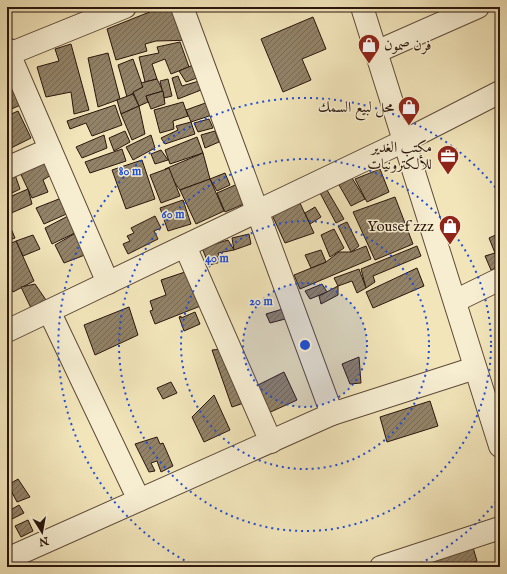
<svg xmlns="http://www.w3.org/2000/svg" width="507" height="574" font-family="'IM FELL English',Amiri,serif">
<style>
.building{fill:url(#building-hatch);stroke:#2b160d}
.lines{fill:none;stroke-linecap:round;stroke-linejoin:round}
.minor-casing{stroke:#5d4a38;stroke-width:24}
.minor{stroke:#f7eed2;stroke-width:22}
.ring{fill:none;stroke:#1d4ed8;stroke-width:2;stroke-dasharray:2 4}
.labels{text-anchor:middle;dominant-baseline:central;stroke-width:3;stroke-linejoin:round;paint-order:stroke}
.poi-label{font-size:15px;fill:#2b160d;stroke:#f7eed2;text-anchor:end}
.centre{fill:#1d4ed8;stroke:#f7eed2;stroke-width:2}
.ring-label{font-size:12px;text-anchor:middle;font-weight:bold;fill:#1d4ed8;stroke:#f7eed2;stroke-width:3;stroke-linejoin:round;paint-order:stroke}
</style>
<defs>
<pattern id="building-hatch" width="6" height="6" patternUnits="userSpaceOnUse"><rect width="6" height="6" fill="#928267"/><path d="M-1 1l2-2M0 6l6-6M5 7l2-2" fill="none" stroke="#776953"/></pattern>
</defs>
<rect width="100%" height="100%" fill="#f2e5ba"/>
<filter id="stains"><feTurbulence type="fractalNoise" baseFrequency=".005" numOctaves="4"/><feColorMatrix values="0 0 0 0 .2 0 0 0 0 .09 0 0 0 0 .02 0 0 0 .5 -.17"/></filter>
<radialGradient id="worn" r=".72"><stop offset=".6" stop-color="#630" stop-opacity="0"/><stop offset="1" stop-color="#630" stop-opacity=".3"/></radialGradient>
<g class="building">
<polygon points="162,7 179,7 195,40 156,41 145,44 147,51 116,60 107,29"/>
<polygon points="500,12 500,23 496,13"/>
<polygon points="313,17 326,49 302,59 311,80 283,92 261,39"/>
<polygon points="180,42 189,67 171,74 165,59 152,64 157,79 145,82 139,57 159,53 157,47"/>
<polygon points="71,44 89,110 74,114 71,92 46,97 37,67 59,61 55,49"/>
<polygon points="108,53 120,99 98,107 88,58"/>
<polygon points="133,59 143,87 127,97 118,65"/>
<polygon points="200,62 205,75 186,82 179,71"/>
<polygon points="7,66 25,103 7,111"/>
<polygon points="178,76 182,86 199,81 201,90 178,99 172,78"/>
<polygon points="157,79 163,91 146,96 148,102 139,106 133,92 143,87 141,83"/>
<polygon points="168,79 172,96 164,98 160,81"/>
<polygon points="163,91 165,104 151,109 146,96"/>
<polygon points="133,94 139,106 121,114 117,100"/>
<polygon points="211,101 215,114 191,122 186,110"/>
<polygon points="183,102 188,116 173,121 174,129 160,133 154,110"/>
<polygon points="115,105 122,125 92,136 86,123 70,129 67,121"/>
<polygon points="139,106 145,134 132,140 121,114"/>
<polygon points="18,111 31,138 7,150 7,116"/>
<polygon points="209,119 213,128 198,132 194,123"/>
<polygon points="191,122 195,134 165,144 161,138 178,130 176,126"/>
<polygon points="125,131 130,142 114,151 109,138"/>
<polygon points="215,131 219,142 205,148 201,135"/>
<polygon points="104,135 107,148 82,158 76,147"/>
<polygon points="151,135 155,148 133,160 126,147"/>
<polygon points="197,137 203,153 170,164 165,150"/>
<polygon points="122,149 126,161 90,173 85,162"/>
<polygon points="161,150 168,160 155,164 151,154"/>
<polygon points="203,153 210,179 180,190 165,169"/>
<polygon points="49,154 59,170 43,180 48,192 32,198 17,166"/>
<polygon points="142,160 155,199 126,209 112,170"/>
<polygon points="169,168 180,196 161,203 150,175"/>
<polygon points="380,169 389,192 367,202 355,179"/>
<polygon points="14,172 20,189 8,195 7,174"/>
<polygon points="225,173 230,185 217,191 210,179"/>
<polygon points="352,178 365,199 351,206 339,185"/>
<polygon points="210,179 224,211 196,224 180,190"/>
<polygon points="242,182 251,201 225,212 217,193"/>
<polygon points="28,189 32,204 9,214 7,209 7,198"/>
<polygon points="327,190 344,219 336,223 320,193"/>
<polygon points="64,197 71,212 44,224 36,208"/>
<polygon points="395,197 413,244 375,260 353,212"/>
<polygon points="183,200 191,224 168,231 160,208"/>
<polygon points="299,201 314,233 285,243 272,215"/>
<polygon points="315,207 321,217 310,224 305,213"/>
<polygon points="68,216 75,233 52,244 45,228"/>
<polygon points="155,216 161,228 154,231 158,239 128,254 123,244 130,241 127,236 134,233 131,228"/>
<polygon points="7,219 15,238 7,241"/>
<polygon points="347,222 359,246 351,252 338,226"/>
<polygon points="334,229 344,248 330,257 321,235"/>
<polygon points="81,230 90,253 64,263 55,245"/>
<polygon points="500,233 500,267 491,270 485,256 495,253 489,238"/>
<polygon points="249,234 251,244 234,250 232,238"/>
<polygon points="33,235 40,249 23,256 16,241"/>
<polygon points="228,240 234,250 218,253 221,262 209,265 202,248"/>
<polygon points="16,241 34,281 13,292 7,280 7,245"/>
<polygon points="366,246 371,259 300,289 294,275 326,262 339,252 351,252"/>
<polygon points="417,246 421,256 373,276 375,282 366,288 361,269"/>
<polygon points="321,250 326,262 311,268 305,255"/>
<polygon points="417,268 424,286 373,308 366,292"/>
<polygon points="359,269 366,288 357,293 352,281 338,286 334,278"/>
<polygon points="188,271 203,305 155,324 150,311 153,310 150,301 166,295 161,280"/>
<polygon points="35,284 46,300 31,308 21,287"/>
<polygon points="322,284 327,292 310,299 305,291"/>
<polygon points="338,286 338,295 321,304 319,296"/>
<polygon points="7,287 11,296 7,298"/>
<polygon points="129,307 138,335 95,355 84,325"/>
<polygon points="286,308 289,318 270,323 266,314"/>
<polygon points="195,312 200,324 184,331 179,317 181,316 181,318"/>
<polygon points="224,349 244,403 232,407 212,350"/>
<polygon points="359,357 361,383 350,384 342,364"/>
<polygon points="284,372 297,400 264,415 252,388"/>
<polygon points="171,382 177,393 163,399 157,388"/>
<polygon points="214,395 230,430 204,442 192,417"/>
<polygon points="430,401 438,426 387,442 380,417"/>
<polygon points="157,437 160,444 163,443 173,466 161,472 157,461 151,463 155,471 149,472 135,444"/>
<polygon points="18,479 30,497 17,502 8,485"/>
<polygon points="19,505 24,513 12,519 7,513 7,512"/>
<polygon points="28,520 33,531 21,537 15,526"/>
<polygon points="472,544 477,561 460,567 426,567 424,560"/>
</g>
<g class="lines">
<g class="minor-casing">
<g id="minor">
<polyline points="182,7 332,414"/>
<polyline points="362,7 500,446"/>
<polyline points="7,49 108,283"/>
<polyline points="376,52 478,7"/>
<polyline points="9,54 125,7"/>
<polyline points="7,168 50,149"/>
<polyline points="185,246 271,442"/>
<polyline points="455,301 500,279"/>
<polyline points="49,311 139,500"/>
<polyline points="7,331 404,141 500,92"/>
<polyline points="7,559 332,414 475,368"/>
<polyline points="381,567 500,528"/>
</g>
</g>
<use href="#minor" class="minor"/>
</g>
<circle cx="305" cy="345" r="62" fill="#1d4ed8" fill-opacity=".12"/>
<g class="ring">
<circle cx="305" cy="345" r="62"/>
<circle cx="305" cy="345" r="124"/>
<circle cx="305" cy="345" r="186"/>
<path d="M500 497A247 247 0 0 1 415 566M195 566A247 247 0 1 1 500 193"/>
</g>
<defs>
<g id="shop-pin" transform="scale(1.15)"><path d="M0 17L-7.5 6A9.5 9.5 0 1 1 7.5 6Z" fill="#8f2418" stroke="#f7eed2"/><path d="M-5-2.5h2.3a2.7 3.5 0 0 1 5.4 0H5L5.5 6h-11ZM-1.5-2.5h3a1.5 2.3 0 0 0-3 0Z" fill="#fff"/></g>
<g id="office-pin" transform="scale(1.15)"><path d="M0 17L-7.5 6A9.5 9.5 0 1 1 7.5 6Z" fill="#8f2418" stroke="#f7eed2"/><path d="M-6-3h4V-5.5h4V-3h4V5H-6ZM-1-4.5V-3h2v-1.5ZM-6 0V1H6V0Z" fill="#fff"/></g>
</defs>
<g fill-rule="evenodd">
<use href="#shop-pin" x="369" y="45"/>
<use href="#shop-pin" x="409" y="107"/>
<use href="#office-pin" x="448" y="156"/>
<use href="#shop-pin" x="450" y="226"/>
</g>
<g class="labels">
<g class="poi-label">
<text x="384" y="45" text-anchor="start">فرن صمون</text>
<text x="394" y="107">محل لبيع السمك</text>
<text x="432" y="147">مكتب الغدير<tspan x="432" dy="17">للألكترونيات</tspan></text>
<text x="434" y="226">Yousef zzz</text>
</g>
</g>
<circle cx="305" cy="345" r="6" class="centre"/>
<g class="ring-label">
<text x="130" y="175">80 m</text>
<text x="173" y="218">60 m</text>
<text x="217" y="262">40 m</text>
<text x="261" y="305">20 m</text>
</g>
<rect width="507" height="574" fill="none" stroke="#f2e5ba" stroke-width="24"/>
<rect x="8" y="8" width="491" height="558" fill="none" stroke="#2b160d" stroke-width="2"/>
<rect x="12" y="12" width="483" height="550" fill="none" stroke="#2b160d"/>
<g transform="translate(42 532) rotate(169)" stroke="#f7eed2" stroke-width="3" paint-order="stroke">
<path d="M0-3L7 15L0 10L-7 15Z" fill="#2b160d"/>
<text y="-6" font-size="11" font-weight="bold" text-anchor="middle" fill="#2b160d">N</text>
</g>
<rect width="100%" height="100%" filter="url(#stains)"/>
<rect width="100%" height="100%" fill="url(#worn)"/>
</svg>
